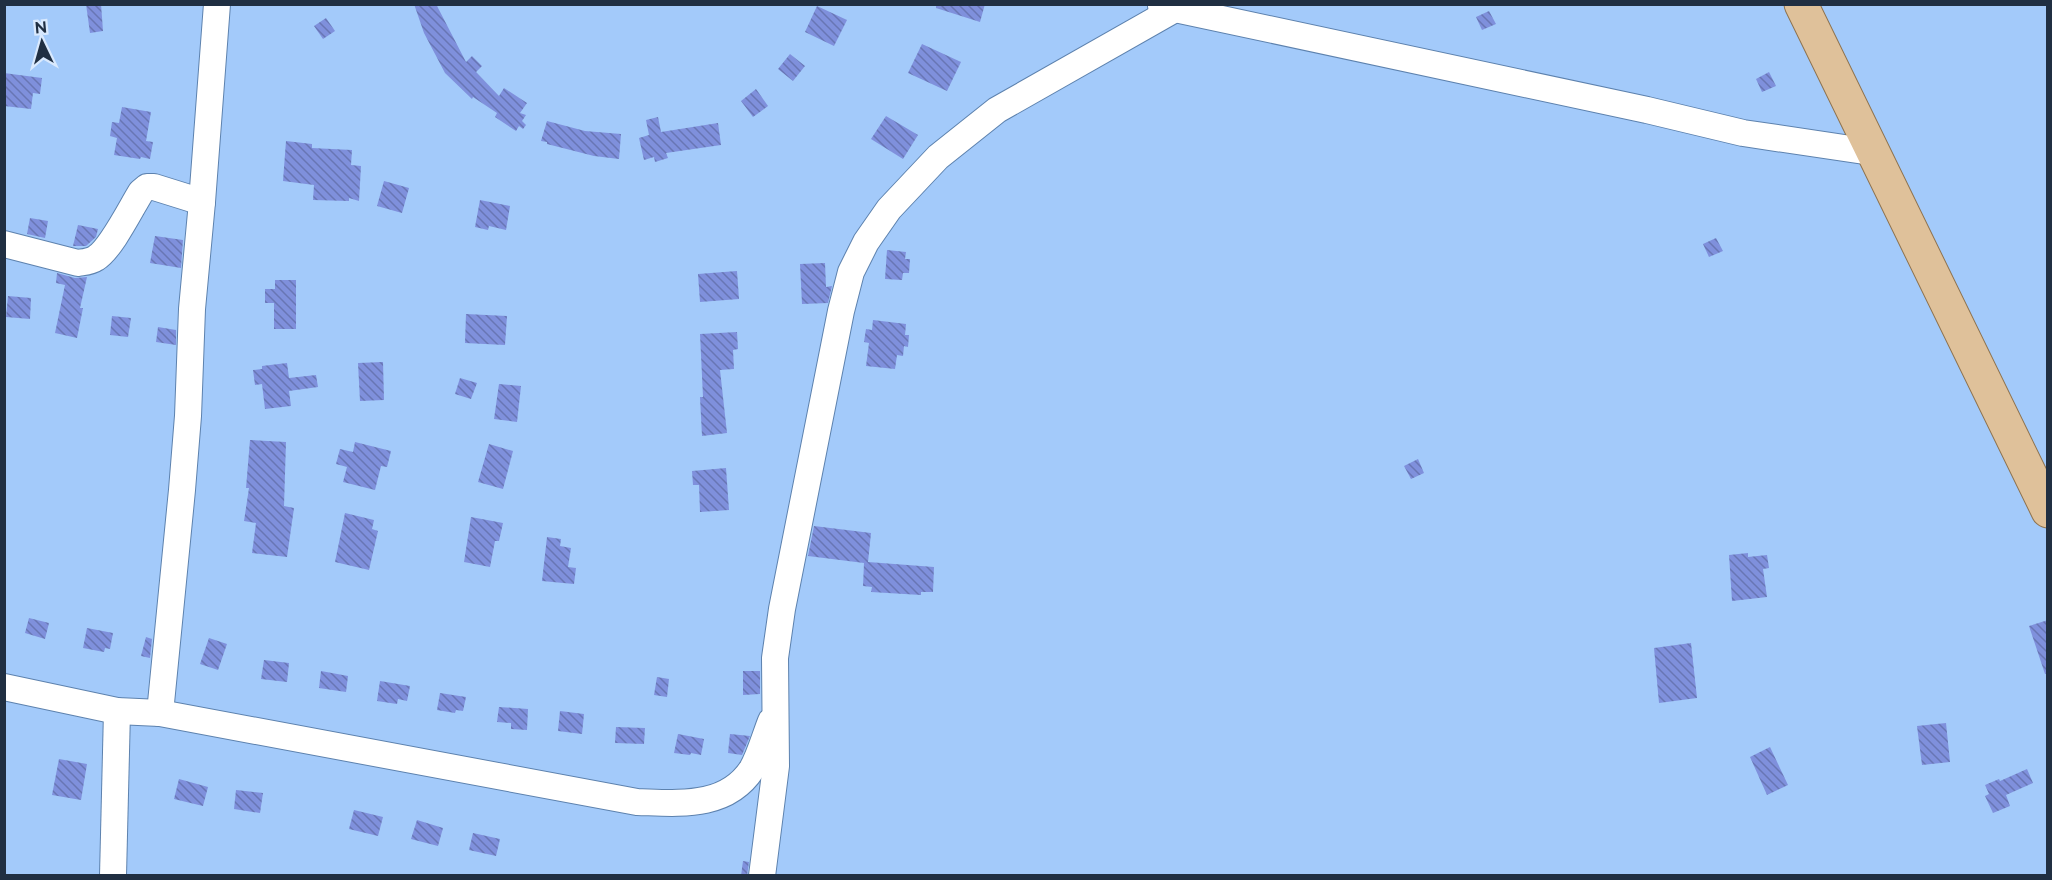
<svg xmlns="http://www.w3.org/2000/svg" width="2052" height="880" font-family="Raleway,sans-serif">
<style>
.building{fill:url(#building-back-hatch)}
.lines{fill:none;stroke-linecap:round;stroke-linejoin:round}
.minor-casing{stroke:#5d82ae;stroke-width:28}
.major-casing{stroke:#8e734f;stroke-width:35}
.minor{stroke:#fff;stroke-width:26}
.major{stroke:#dfc19a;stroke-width:33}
</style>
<defs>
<pattern id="building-back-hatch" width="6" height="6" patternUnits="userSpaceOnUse" patternTransform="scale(1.5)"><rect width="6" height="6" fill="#7f90dc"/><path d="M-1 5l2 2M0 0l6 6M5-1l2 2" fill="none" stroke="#6876b4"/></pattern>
</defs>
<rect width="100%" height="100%" fill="#a3cafa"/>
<g class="building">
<polygon points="86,4 101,4 103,31 90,33"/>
<polygon points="414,4 436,4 466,62 472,56 482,66 476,72 499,96 504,88 527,103 520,113 526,115 522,121 526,125 523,129 519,126 516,131 495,117 497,113 473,97 472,99 445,73 424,33"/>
<polygon points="936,4 985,4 980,22 936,8"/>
<polygon points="817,6 847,20 834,46 805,32"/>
<polygon points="1489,11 1496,24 1482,30 1476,17"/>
<polygon points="326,18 335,31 323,39 314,26"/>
<polygon points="922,44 961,62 947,91 908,73"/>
<polygon points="790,54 805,66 793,81 778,69"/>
<polygon points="1769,72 1776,86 1762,92 1756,79"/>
<polygon points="4,73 42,78 40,94 33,93 31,109 4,106"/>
<polygon points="756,89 768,106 753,117 741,101"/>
<polygon points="122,107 151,112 146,141 153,142 150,159 141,157 140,159 114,155 117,138 110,136 112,122 119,123"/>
<polygon points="886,116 918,135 903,159 871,139"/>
<polygon points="658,117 661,132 718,123 721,145 666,153 668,158 655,162 654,157 644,160 639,138 649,135 646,120"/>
<polygon points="547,121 585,131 621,134 619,159 594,156 547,144 547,142 541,141"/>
<polygon points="286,141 312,144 312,148 352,150 351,165 361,166 359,201 349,198 349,201 313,200 314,185 283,181"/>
<polygon points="384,181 409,188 402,213 377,206"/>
<polygon points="480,200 510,206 506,230 489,226 488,230 475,227"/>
<polygon points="30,218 48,221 45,238 27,234"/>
<polygon points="78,225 98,229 96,237 86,246 73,246"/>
<polygon points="155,236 183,240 181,268 150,263"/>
<polygon points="1716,238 1723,251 1709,257 1703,244"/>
<polygon points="887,250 906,252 905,259 910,259 909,273 903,273 902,280 885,279"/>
<polygon points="825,263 826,287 832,286 828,303 802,304 800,264"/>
<polygon points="737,271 739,299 700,302 698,274"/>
<polygon points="57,273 75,278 87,277 80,308 83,308 77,338 55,333 65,285 56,283"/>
<polygon points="275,280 296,280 296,329 274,329 274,303 265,303 265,289 275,289"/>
<polygon points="8,296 31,298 30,319 6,317"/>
<polygon points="466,314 507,316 505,345 465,343"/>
<polygon points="112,316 131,318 128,337 110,335"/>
<polygon points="873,320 906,324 905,335 909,335 908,347 904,346 903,356 897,355 895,369 866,366 869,343 864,342 866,329 872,330"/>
<polygon points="158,327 176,330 176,345 156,342"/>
<polygon points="737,332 738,349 733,350 734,369 720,370 727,433 702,436 700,397 703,397 700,334"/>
<polygon points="383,362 384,400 360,401 358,363"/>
<polygon points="287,363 289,378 316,375 318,387 289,391 291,406 265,409 262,384 255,385 253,370 262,369 262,366"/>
<polygon points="460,378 477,383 471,399 455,394"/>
<polygon points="499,384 521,386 517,422 494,419"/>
<polygon points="250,440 286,442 284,506 294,508 287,557 252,553 256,523 244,521 249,488 246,488"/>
<polygon points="355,442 391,451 387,467 381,466 375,490 343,482 347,467 336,464 340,449 353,452"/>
<polygon points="489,444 513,451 503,489 478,482"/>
<polygon points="1418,459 1424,473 1411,479 1404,466"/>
<polygon points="726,468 729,510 700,512 699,485 693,485 692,471"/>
<polygon points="345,513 374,520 372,529 378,531 369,570 335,562"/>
<polygon points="471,517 503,523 499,541 495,541 490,567 464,562"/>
<polygon points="814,526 871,533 868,562 934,567 933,592 921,592 921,595 871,592 872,587 863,586 864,563 808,556"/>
<polygon points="547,537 561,539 560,546 571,548 568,567 576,568 574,584 542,581"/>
<polygon points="1748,553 1748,557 1767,555 1769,568 1763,569 1767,597 1732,601 1729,555"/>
<polygon points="29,618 49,623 45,639 25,633"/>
<polygon points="2048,620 2048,674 2045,674 2029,626"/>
<polygon points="87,628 113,633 110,649 105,648 104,652 83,648"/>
<polygon points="146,637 152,639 150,658 141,656"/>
<polygon points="209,638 227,644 218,670 200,664"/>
<polygon points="1691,643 1697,698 1659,703 1654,648"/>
<polygon points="264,660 289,663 287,682 261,679"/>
<polygon points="321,671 348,676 346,692 319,688"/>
<polygon points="743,671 760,671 760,694 743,695"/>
<polygon points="657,677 669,679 667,697 654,695"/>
<polygon points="380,681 410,686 407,701 398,699 397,704 377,701"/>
<polygon points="440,693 466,697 463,711 456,710 455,713 437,710"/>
<polygon points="499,707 528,709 527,730 511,729 511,723 497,722"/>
<polygon points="560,711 584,714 582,734 558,731"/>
<polygon points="1946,723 1950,762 1922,765 1917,726"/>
<polygon points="616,727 645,728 644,744 615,743"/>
<polygon points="678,734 704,739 701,755 691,753 690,755 674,753"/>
<polygon points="730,734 750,736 742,755 728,753"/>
<polygon points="1770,747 1788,785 1767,795 1750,757"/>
<polygon points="59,759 87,764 81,800 52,795"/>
<polygon points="2027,769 2033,783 2006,795 2010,806 1993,813 1985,796 1989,794 1985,785 1999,779 2000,781"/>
<polygon points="179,779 208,787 203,806 174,799"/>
<polygon points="236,790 263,793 260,813 234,809"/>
<polygon points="354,810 383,817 378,836 349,829"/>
<polygon points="417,820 443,828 438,846 411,839"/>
<polygon points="473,833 500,839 496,856 469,850"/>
<polygon points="743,861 749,862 747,876 741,876"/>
</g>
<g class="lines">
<g class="minor-casing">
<g id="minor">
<polyline points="1161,6 1647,110 1743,133 1871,152"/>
<path d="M4 244 78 263C84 262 90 262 96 258 111 249 131 208 141 192L147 187H154L202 202"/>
<path d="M4 687 117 711 160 713 637 802C678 803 726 809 752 769 760 755 765 736 771 721"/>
<polyline points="160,713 182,490 188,416 192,309 202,202 217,4"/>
<polyline points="113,876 117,711"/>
<polyline points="762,876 776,766 775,658 782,609 841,311 851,272 866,242 889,209 938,157 997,110 1175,9"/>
</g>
</g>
<g class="major-casing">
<polyline id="major" points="1801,4 2048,511"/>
</g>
<use href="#minor" class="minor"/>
<use href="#major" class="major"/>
</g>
<rect width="2052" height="880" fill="none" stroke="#202f42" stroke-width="12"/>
<g transform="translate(42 42) rotate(355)" stroke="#d9e9fd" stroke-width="4.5" paint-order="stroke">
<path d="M0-4.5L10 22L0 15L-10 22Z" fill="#202f42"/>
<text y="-9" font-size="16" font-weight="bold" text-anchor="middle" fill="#202f42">N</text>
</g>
</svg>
